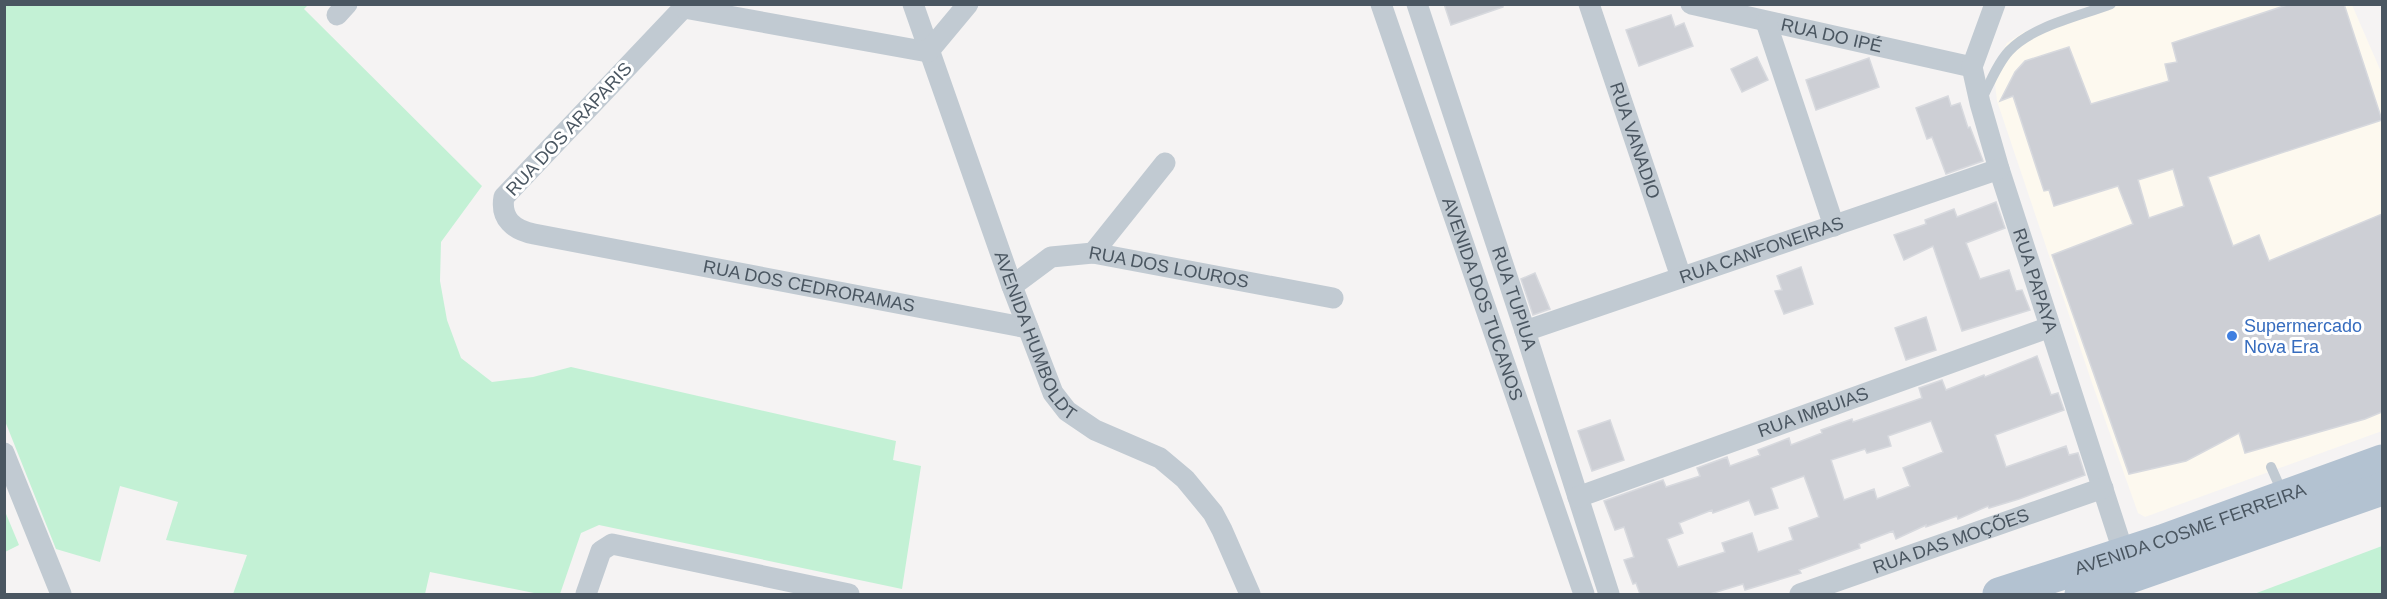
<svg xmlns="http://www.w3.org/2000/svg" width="2387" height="599" font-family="Arial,sans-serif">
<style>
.commercial{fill:#fdf9ef}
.green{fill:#c3f1d5}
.building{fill:#cdcfd5;stroke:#d7d9de;stroke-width:1.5;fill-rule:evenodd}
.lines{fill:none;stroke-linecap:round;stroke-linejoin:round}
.lane{stroke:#c1cad2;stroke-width:10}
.street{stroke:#c1cad2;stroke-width:21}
.primary{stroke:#b3c2d1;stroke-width:33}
.shop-dot{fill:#3f7fe0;stroke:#fff;stroke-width:2}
.labels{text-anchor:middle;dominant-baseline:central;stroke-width:6;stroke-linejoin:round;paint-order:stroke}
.street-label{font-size:18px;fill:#4a5661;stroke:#fff}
.shop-label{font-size:18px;fill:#366cbe;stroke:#fff;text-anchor:start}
</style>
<rect width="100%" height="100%" fill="#f5f3f3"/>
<polygon class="commercial" points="2100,5 2352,5 2382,74 2382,431 2145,517 2138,513 2091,380 1997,101 1995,84 2000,56 2007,43 2024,32"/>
<g class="green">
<polygon points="308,5 304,9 482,186 441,242 440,281 447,320 461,358 492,382 533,377 571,367 896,441 893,460 921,466 902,589 599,525 581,533 560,594 539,594 430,572 425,594 233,594 247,555 166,540 178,502 120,486 100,562 56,549 5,421 5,5"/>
<polygon points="4,509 19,545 5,552 4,552"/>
<polygon points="2382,546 2382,594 2254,594"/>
</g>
<g class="building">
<polygon points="1444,4 1503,4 1503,7 1451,25"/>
<path d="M2290 4H2344L2382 120 2208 177 2233 246 2259 235 2269 261 2382 214V412L2365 419 2245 453 2239 433 2186 461 2129 474 2052 255 2133 224 2118 186 2054 206 2049 190 2044 191 2013 96 2000 101 2015 72 2025 61 2069 47 2091 104 2169 81 2165 64 2177 62 2172 43ZM2173 169 2184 206 2149 218 2138 180Z"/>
<polygon points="1671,15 1675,27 1684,23 1693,46 1639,66 1626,30"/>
<polygon points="1757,57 1768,80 1742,92 1731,69"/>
<polygon points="1869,58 1879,87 1816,110 1806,80"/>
<polygon points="1948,96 1951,106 1960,103 1968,128 1970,127 1983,161 1946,174 1932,137 1927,139 1916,108"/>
<polygon points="1996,202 2005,228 1966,243 1980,279 2009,270 2016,291 2022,290 2030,310 1962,331 1933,246 1904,260 1894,235 1926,224 1925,220 1954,209 1957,217"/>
<polygon points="1801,267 1813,304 1784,314 1775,291 1782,290 1777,276"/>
<polygon points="1535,273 1550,309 1533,315 1521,279"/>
<polygon points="1926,317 1936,350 1906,360 1895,328"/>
<path d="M2037 356 2051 395 2058 393 2064 410 1995 435 2006 467 2066 446 2069 455 2078 453 2085 475 2019 499 1989 508 1988 506 1958 519 1957 516 1926 527V525L1896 539 1893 531 1859 544 1860 548 1799 570 1801 573 1745 590 1743 584 1710 594H1640L1636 583 1633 584 1624 560 1634 557 1624 527 1615 530 1604 501 1663 480 1666 487 1700 476 1697 468 1727 457 1730 466 1760 455 1758 450 1789 438 1791 445 1822 433 1821 430 1852 419 1853 422 1922 398 1919 388 1942 380 1946 390 1984 375 1985 377ZM1931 421 1943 452 1903 468 1910 486 1877 499 1874 489 1844 500 1831 460 1865 449 1867 453 1891 446 1888 436ZM1804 476 1819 517 1789 528 1793 540 1758 552 1752 533 1722 543 1725 552 1678 567 1667 539 1683 533 1679 523 1712 510 1713 513 1749 500 1755 515 1778 508 1771 488Z"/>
<polygon points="1610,420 1624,460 1592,471 1578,431"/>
</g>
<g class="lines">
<g class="lane">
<path d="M1981 101C1989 85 1997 64 2009 51 2032 26 2080 16 2111 4"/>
<polyline points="2271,467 2283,494"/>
</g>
<g class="street">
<path id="s1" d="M687 4 504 197C500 219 514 230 534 234L1028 328"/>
<path id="s2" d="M913 4 1012 286 1053 393 1067 411 1095 430 1160 458 1185 479 1213 513 1222 530 1250 594"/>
<path id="s3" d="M1381 4 1584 594"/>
<path id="s4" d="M1417 4 1525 331 1609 594"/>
<path id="s5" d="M1589 4 1681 277"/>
<path id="s6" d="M1691 4 1972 67"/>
<path id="s7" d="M1995 4 1972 67 1980 103 1999 169 2124 554"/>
<polyline points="684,8 928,52 968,4"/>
<polyline points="337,15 347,4"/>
<polyline points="1766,22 1834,226"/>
<polyline points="1093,253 1165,163"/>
<path id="s8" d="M1012 286 1051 257 1093 253 1333 298"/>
<path id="s9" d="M1525 331 1999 169"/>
<polyline points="4,453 61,594"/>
<path id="s10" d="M1578 497 2050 327"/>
<polyline points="586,594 601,551 612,544 849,594"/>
<path id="s11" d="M1800 594 2103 488"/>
</g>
<g class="primary">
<path id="s12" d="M1999 594 2162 541 2382 461"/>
<polyline points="2081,594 2382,489"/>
</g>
</g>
<circle class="shop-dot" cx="2232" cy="336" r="6"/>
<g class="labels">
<g class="street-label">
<text stroke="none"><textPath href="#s6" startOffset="144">RUA DO IPÉ</textPath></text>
<text transform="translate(569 129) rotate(-47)">RUA DOS ARAPARIS</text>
<text stroke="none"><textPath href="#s5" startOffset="144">RUA VANADIO</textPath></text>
<text stroke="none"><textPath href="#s9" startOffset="250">RUA CANFONEIRAS</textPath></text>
<text stroke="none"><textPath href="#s8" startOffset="168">RUA DOS LOUROS</textPath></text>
<text stroke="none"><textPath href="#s7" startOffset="290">RUA PAPAYA</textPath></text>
<text stroke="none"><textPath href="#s1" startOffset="600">RUA DOS CEDRORAMAS</textPath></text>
<text stroke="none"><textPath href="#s3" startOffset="312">AVENIDA DOS TUCANOS</textPath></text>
<text stroke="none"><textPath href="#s4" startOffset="310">RUA TUPIUA</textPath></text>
<text stroke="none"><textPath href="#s2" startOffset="354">AVENIDA HUMBOLDT</textPath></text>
<text stroke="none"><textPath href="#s10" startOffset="250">RUA IMBUIAS</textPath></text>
<text stroke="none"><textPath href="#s12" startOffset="202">AVENIDA COSME FERREIRA</textPath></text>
<text stroke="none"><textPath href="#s11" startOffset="160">RUA DAS MOÇÕES</textPath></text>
</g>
<g class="shop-label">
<text x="2244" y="326">Supermercado<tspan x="2244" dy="21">Nova Era</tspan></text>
</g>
</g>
<rect width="2387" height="599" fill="none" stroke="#4a5661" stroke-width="12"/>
</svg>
